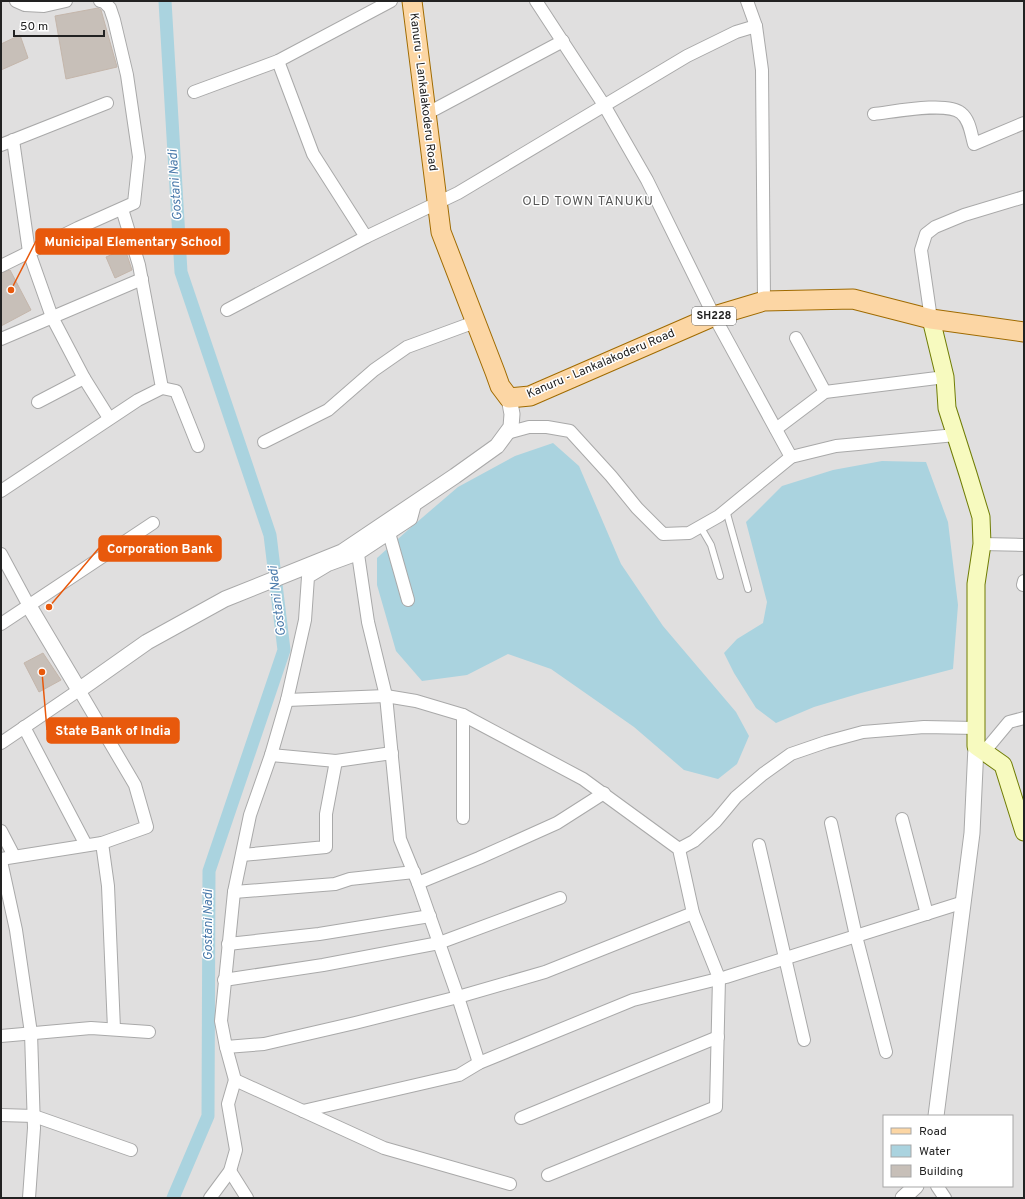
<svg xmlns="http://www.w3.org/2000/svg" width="1025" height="1199" font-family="Overpass,sans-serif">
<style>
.residential{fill:#e0dfdf;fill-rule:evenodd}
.water{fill:#aad3df}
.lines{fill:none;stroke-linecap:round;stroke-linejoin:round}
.canal{stroke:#aad3df;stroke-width:13}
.building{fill:#c7bfb8;stroke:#c4b6ab}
.service-casing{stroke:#a9a9a9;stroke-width:8}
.minor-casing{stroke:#a9a9a9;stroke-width:14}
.tertiary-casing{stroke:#a9a9a9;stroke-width:17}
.secondary-casing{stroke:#707d05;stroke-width:19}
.primary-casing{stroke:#a06b00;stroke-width:21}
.service{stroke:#fff;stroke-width:6}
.minor{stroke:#fff;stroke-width:12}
.tertiary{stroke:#fff;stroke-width:15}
.secondary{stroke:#f7fabf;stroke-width:17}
.primary{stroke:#fcd6a4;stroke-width:19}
.labels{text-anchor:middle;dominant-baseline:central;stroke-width:3;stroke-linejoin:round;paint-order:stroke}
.shield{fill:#fff;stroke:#646464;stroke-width:1}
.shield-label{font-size:11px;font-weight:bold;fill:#222}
.street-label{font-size:12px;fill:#222;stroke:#fff}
.water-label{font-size:13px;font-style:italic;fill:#4a7aab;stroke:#fff}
.neighbourhood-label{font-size:13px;letter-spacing:1px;fill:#555;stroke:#fff}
.leader{fill:none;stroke:#e8590c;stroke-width:1.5}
.callout-dot{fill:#e8590c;stroke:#fff;stroke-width:1.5}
.callout{fill:#e8590c;stroke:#e8590c;stroke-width:1.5}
.callout-label{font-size:13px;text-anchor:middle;font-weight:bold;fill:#fff}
</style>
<rect width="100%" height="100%" fill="#f2efe9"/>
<path class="residential" d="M1 1H1024V1198H1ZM884 1116H1012V1186H884Z"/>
<g class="water">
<polygon points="553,443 579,466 621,564 663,626 736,712 749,736 737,764 718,779 684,770 634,727 551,669 508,654 467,675 422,681 396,651 377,585 377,558 409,529 458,487 515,456"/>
<polygon points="882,461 926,462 948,522 958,605 953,669 861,693 814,707 776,723 756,708 734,673 724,653 737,639 763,623 767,602 746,522 782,486 833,470"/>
</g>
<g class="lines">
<polyline class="canal" points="165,1 181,272 270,535 284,650 209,871 208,1116 173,1198"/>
</g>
<g class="building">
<polygon points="98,8 101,10 117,67 66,79 55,16"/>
<polygon points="20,35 28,58 1,70 1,44"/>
<polygon points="125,249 132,270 115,278 106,257"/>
<polygon points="10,270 31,310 1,326 1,273"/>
<polygon points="43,653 61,680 39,692 24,663"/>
</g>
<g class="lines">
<g class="service-casing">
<g id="service">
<polyline points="726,510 748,589"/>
<polyline points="700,526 711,545 720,576"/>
</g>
</g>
<g class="minor-casing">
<g id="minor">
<polyline points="16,1 25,5 44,6 66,1"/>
<polyline points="536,1 604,105 647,180 714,316 791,457"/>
<polyline points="747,1 756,26 762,70 764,301"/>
<polyline points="278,61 313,154 366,237"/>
<polyline points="194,92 278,61 391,1"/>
<polyline points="426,114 563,41"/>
<path d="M874 114C893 112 947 101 961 113 970 120 971 134 974 144L1024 123"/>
<polyline points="13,140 29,252 52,317 84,378 109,418"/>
<polyline points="1,145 107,103"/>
<polyline points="1,266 78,228 134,203 139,157 127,75 114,20 110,8 104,2 100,1"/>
<polyline points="227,310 366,237 458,193 687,56 736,32 756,26"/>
<polyline points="931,319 921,250 926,234 935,227 964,215 1024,197"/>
<polyline points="796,338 825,392"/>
<polyline points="1,339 142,279"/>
<polyline points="162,388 176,391 198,446"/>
<polyline points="38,402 84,378"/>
<polyline points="776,429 825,392 945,377"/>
<polyline points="507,433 529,427 547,427 570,431 611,476 637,508 663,534 689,533 719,516 791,457 836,446 956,435"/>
<polyline points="264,442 328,410 374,370 407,347 475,322"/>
<polyline points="1,491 138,400 162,388 139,265 122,209"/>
<polyline points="415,504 411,519 358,554 368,622 386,696 400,839 418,883 458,997 479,1063"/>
<polyline points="389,533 408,600"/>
<polyline points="982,544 1024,545"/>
<polyline points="1,554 29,606"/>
<polyline points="358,554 328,565 308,577 305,620 287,700 271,755 250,815 234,892 221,1021 226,1047 235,1080 384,1148 510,1184"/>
<polyline points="1023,585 1024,581"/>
<polyline points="1,624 153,523"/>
<polyline points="287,700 386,696 416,701 463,715 583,779 679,849 693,913 719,978 716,1107 548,1175"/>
<polyline points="463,715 463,818"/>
<polyline points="24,727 86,845"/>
<polyline points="1,743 79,690 135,785 147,827 102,843 1,859"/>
<polyline points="984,752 1009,722 1024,718"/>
<polyline points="271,755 336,761 392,753"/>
<polyline points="902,819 927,914"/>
<polyline points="831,823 856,936 886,1052"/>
<polyline points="1,831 14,856"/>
<polyline points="102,843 108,886 114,1029"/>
<polyline points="759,845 804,1040"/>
<polyline points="679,849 694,841 716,821 736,797 763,774 791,754 826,742 863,732 924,727 976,728"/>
<polyline points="242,855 326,847 326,814 336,761"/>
<polyline points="1,861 16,930 31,1033 34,1128 29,1198"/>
<polyline points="418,883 479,858 557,823 604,793"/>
<polyline points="234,892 335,884 350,879 414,872"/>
<polyline points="228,944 319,934 430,916"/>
<polyline points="224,980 323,965 439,943 560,898"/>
<polyline points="1,1036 91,1028 149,1032"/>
<polyline points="226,1047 264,1044 355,1023 458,997 545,972 693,913"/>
<polyline points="303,1111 459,1075 479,1063 633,1000 726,977 964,902"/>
<polyline points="1,1115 34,1116 131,1150"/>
<polyline points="521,1118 718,1037"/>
<polyline points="230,1171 247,1198"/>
<polyline points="937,1186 945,1198"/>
<polyline points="210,1198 230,1171 236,1150 228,1104 235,1080"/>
</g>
</g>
<g class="tertiary-casing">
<g id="tertiary">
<polyline points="29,606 79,690 147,642 225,599 342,552 455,476 497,446 511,427 512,414 509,398"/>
<polyline points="936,1116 972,833 976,746"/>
<polyline points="903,1198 916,1186"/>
</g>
</g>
<g class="secondary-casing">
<polyline id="secondary" points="931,319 945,377 947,408 968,474 981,517 982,544 976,584 976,746 1003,765 1024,832"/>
</g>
<g class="primary-casing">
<polyline id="primary" points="412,1 441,232 495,372 500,386 509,398 530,396 714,316 764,301 853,299 931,319 1024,332"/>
</g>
<use href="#service" class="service"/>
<use href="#minor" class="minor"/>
<use href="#tertiary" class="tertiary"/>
<use href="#secondary" class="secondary"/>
<use href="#primary" class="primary"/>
</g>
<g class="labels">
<rect class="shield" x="692" y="307" width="44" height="18" rx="3"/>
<g class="shield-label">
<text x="714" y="316">SH228</text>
</g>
<g class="street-label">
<text transform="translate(423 92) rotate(83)">Kanuru - Lankalakoderu Road</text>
<text transform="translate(601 364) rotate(-23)">Kanuru - Lankalakoderu Road</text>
</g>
<g class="water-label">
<text transform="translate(176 185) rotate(-94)">Gostani Nadi</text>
<text transform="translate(278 601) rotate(-97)">Gostani Nadi</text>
<text transform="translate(209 925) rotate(-90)">Gostani Nadi</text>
</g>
<g class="neighbourhood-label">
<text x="588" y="202">OLD TOWN TANUKU</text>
</g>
</g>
<path class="leader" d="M11 290L36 241M49 607L99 548M42 672L47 730"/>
<g class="callout-dot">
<circle cx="11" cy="290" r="4"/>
<circle cx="49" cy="607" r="4"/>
<circle cx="42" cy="672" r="4"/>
</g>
<g class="callout">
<rect x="36" y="229" width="193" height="25" rx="4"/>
<rect x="99" y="536" width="122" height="25" rx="4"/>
<rect x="47" y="718" width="132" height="25" rx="4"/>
</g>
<g class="callout-label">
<text x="133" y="246">Municipal Elementary School</text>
<text x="160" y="553">Corporation Bank</text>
<text x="113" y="735">State Bank of India</text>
</g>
<rect width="1025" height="1199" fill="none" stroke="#222222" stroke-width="4"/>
<rect x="883" y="1115" width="130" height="72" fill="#ffffff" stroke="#a7a7a7"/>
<rect x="891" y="1128" width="20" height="6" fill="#fcd6a4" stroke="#a7a7a7"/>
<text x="919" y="1135" font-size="12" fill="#222222">Road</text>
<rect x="891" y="1145" width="20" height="12" fill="#aad3df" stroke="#a7a7a7"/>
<text x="919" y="1155" font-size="12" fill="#222222">Water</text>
<rect x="891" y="1165" width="20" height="12" fill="#c7bfb8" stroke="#a7a7a7"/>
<text x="919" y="1175" font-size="12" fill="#222222">Building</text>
<path d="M14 30v6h90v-6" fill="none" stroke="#222222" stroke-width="2"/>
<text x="20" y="30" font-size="12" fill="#222222" stroke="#ffffff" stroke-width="3" paint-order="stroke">50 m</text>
</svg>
